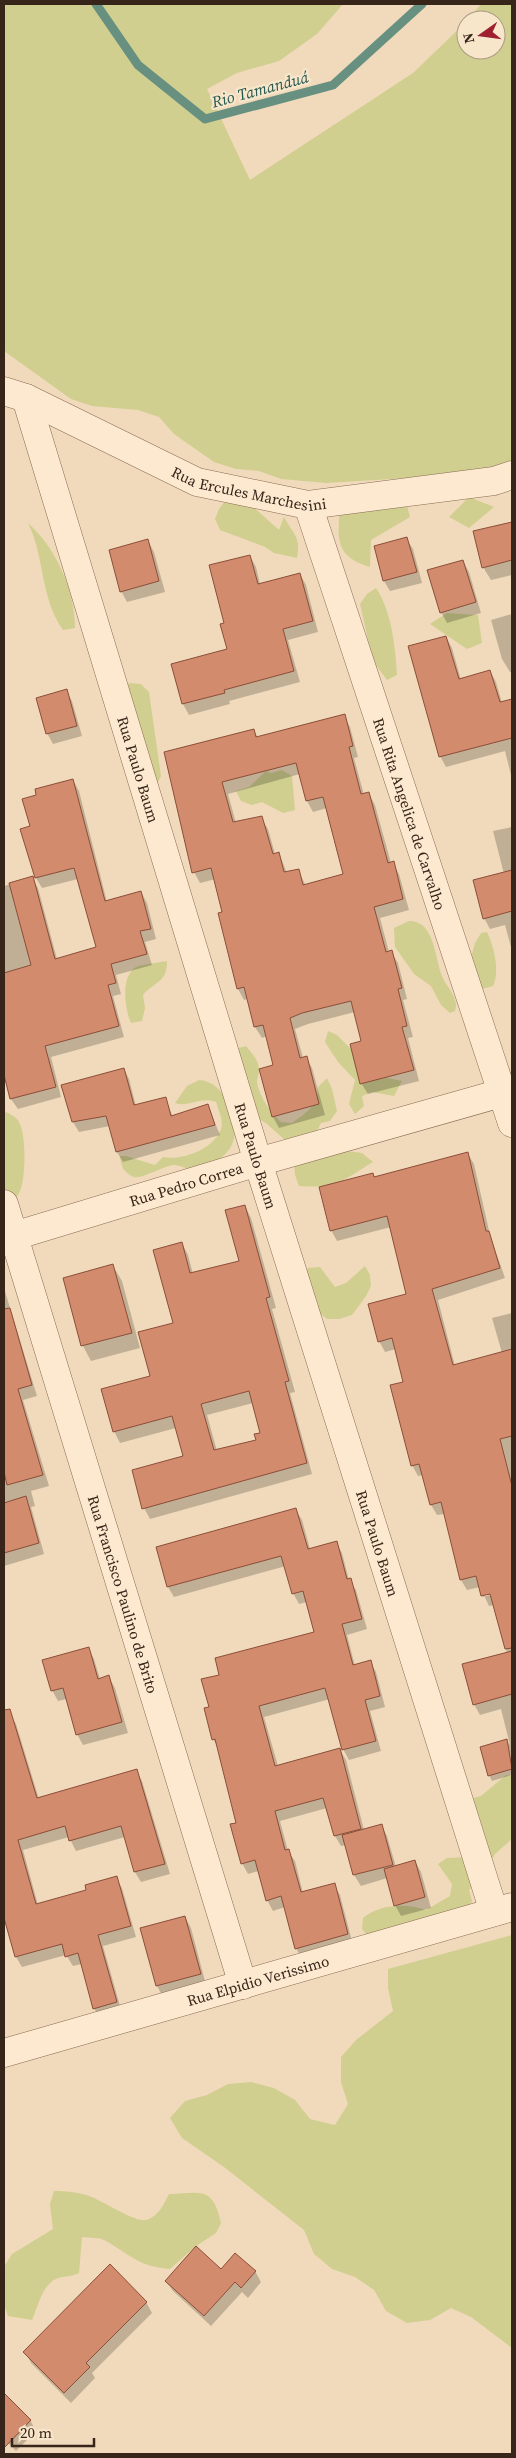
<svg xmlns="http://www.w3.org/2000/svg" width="516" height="2458" font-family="'Source Serif 4',serif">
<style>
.green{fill:#d0cf8f}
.shadow{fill:#0003;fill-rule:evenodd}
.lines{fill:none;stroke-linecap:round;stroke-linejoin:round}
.stream{stroke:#679080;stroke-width:9}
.building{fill:#d38b6e;stroke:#8b4e38;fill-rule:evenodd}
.minor-casing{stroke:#8a6a54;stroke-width:29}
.minor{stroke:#fce9cf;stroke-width:28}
.labels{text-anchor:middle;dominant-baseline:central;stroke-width:4.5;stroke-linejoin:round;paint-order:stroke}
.street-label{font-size:15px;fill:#38251a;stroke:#f8e6cb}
.water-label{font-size:16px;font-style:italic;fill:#285950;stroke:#f8e6cb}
</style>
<rect width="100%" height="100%" fill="#f1dabb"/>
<g class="green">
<polygon points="4,4 343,4 317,34 279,61 237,73 207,89 250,180 413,73 466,22 466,50 496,50 496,20 468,20 481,4 512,4 512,464 458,475 326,483 281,479 259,471 236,469 214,462 174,434 159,417 138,410 92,406 71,399 4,351"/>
<path d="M403 490 410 517 371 540 370 567C333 556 338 537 340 505Z"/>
<polygon points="469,497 494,507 469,528 449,517"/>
<path d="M226 500 250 504 279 530 284 517C294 535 301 537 297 558L274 553 265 547 220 530 215 519 219 509Z"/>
<path d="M28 523C56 548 75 590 75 628L63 630C40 598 45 557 28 523Z"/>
<path d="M376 588C392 612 395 647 397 675L387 680 373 661 360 604 367 594Z"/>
<polygon points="447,613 478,615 482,643 467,649 430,624"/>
<polygon points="129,683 141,684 149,692 161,776 156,786 120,695"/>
<polygon points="282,770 292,776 295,810 283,813 262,802 252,805 241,801 236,791 249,787 266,771 271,773"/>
<path d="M409 921C435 920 435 960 442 976 446 987 460 998 455 1011L450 1013 441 1005 431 986 414 974 395 947 394 928Z"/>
<path d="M487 932C494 947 500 971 493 986L482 989 470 961 475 943 481 933Z"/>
<path d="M167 961C167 983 155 981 143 995L145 1008 142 1021 131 1023C125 1010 120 976 136 967 140 965 162 962 167 961Z"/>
<polygon points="328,1031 337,1035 378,1076 402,1081 394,1096 372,1092 362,1096 364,1106 355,1114 349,1104 355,1080 338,1062 325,1042"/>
<path d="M246 1046C252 1053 259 1061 259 1070 259 1074 257 1078 257 1082 259 1096 271 1113 281 1122L292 1123C307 1112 318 1106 318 1087L327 1078 332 1089 337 1111 330 1121 321 1123 316 1133 285 1140 267 1124 256 1117 235 1049Z"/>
<path d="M199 1080C212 1080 222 1091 228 1102 239 1127 239 1152 211 1163 206 1165 199 1169 193 1169 186 1170 181 1165 174 1165 163 1166 143 1179 134 1177 124 1173 121 1167 120 1156H126L155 1165 163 1157C182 1161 214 1149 221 1129 224 1120 218 1110 216 1102 201 1096 188 1108 175 1103L187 1086Z"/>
<path d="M4 1111C8 1113 14 1116 17 1119 27 1129 26 1179 20 1191 15 1201 9 1209 4 1218Z"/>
<path d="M340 1150 362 1153 373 1162C344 1180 335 1189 299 1186L295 1175 294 1162Z"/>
<polygon points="365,1266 370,1275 371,1286 366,1296 352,1315 339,1319 327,1319 317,1311 299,1277 308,1268 320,1267 335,1287 346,1283"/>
<path d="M506 1775 512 1776V1839L495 1854 484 1873 469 1890 472 1901 467 1912 367 1935 362 1929 363 1918C380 1904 406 1903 426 1910L450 1896 452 1884 438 1864 447 1858 471 1857 469 1799 481 1796Z"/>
<polygon points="512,1935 512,2348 471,2317 451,2308 430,2320 407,2323 386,2311 374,2290 355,2277 332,2269 314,2254 304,2230 224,2167 182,2138 170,2118 185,2101 207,2095 228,2084 251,2082 274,2088 295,2100 310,2119 335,2125 348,2104 341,2082 341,2057 356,2040 393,2011 388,1988 388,1969"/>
<path d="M54 2191C65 2191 78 2192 89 2196 102 2200 135 2223 146 2220 158 2217 164 2204 169 2194 200 2193 213 2185 221 2223L216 2233 196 2246 170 2269C140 2267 130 2255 106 2241 100 2237 89 2238 82 2237L79 2273C71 2277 63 2276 56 2279 42 2285 38 2307 32 2320L8 2316 4 2305V2267L12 2254 53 2229 50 2204Z"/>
</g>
<g class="shadow">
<polygon points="512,522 512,575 491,580 483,567 474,532"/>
<polygon points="406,538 413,549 422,583 390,591 384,581"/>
<polygon points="148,541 154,552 165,592 127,602 121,591"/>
<polygon points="250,556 256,567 260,584 300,574 306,585 318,632 288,640 300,682 229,701 230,704 189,715 183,704 173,665 228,650"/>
<polygon points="463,561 469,572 481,613 447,623 441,612"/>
<polygon points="512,614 512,672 510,672 502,659 491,620"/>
<polygon points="446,637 452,648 461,680 490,671 496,682 502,703 512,701 512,779 505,751 446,767 440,756"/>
<polygon points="66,691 72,701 82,736 53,744 47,733"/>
<path d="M344 716 350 727 358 757 354 758 364 795 369 794 375 805 391 863H393L399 874 409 910 380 918 389 952H391L398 963 407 999 403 1000 413 1037 408 1038 419 1081 368 1094 361 1083 363 1042 355 1012 308 1024 295 1029 303 1058 306 1057 312 1068 325 1115 279 1128 273 1117 275 1066 267 1036 262 1038 255 1027 248 999 244 1000 238 989 216 879 200 883 194 872 166 752 254 730 258 738ZM300 774 307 801 313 812 327 808 345 875 306 886 298 870 287 873 279 853 275 854 268 829 261 818 236 823 228 794Z"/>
<polygon points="73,780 79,791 107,902 141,892 147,903 156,939 145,942 152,965 116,975 121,994 113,996 124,1037 51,1057 61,1097 18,1109 11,1099 4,1070 4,1017 12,1015 4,987 4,886 32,878 38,888 57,959 97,948 78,879 42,888 36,878 22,830 31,827"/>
<polygon points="512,827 512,951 505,925 490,929 484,918 504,874 493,831"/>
<polygon points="124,1069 129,1079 136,1106 165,1098 173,1117 208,1106 220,1135 123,1162 117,1152 110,1126 79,1132 73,1122"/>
<path d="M468 1154 474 1164 490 1235 505 1278 438 1300 455 1366 502 1353 492 1318 512 1313V1533L505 1535 512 1562V1775L492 1781 489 1775 507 1741 510 1745 501 1709 480 1715 474 1704 507 1653 494 1605 489 1606 480 1587 467 1590 461 1580 445 1514 437 1515 431 1505 423 1475 418 1476 412 1465 405 1383 396 1349 385 1352 379 1341 408 1295 391 1227 337 1241 331 1230 372 1174 374 1178ZM497 1593 483 1597V1594Z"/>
<path d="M245 1206 251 1218 276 1308 272 1309 295 1392 290 1393 312 1474 150 1519 144 1508 184 1456 176 1428 120 1443 114 1431 151 1377 174 1324 182 1243 188 1255 193 1274 240 1262ZM253 1403 262 1434 257 1441 217 1451 207 1415Z"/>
<polygon points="113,1266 122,1281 140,1348 91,1361 83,1346 64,1279"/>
<polygon points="4,1288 37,1396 23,1400 49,1486 31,1491 35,1506 31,1507 44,1554 4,1566"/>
<polygon points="296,1510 302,1520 310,1549 336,1542 342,1553 349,1580 356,1590 367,1629 347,1635 355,1666 370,1662 376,1672 385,1707 370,1711 381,1751 349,1760 343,1749 330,1699 264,1717 278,1766 340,1750 346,1760 364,1830 381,1825 387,1836 396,1867 415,1861 421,1872 431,1908 401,1916 395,1905 387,1878 361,1886 354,1875 346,1845 341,1846 335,1836 327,1808 280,1821 288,1851 295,1861 303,1893 334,1885 340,1895 353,1945 302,1959 296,1948 285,1907 273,1911 267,1900 259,1871 248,1874 242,1863 238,1823 218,1748 213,1739 210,1708 221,1675 316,1633 307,1602 299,1604 293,1593 286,1566 174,1597 168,1587"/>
<polygon points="88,1648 94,1659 100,1679 109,1677 115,1688 128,1733 83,1745 77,1734 67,1699 58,1701 52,1690"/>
<polygon points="4,1708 6,1715 10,1714 16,1724 39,1799 136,1771 142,1781 170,1874 141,1882 135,1872 125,1837 76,1851 69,1837 23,1850 38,1905 88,1891 116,1878 122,1888 136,1937 103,1946 122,2013 100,2019 94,2008 82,1964 73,1966 66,1955 22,1967 16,1957 6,1923 4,1922"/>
<polygon points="185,1917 191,1928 206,1985 163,1997 157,1986 141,1929"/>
<polygon points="221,2271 255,2271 261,2282 248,2298 242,2292 211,2326 173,2291 166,2281"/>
<polygon points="146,2302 152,2313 92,2373 95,2378 71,2403 31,2363 25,2352"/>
<polygon points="7,2398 30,2420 36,2431 16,2451 4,2439 4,2401"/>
</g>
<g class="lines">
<polyline class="stream" points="96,4 138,65 205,119 333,85 422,4"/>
</g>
<g class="building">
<polygon points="512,522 512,560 482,568 473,531"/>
<polygon points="407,537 417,572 383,581 374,546"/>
<polygon points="148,539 159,581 120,592 109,550"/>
<polygon points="250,555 258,584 300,573 313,621 283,629 294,671 224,690 225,693 182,704 171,664 227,649 220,624 224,623 209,565"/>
<polygon points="463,560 476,602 440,613 427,570"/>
<polygon points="446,636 459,679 490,670 500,702 512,699 512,738 439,757 408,646"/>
<polygon points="67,689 77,726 46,734 36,698"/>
<path d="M345 714 353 746 349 747 361 794 369 792 388 863 394 861 403 899 374 907 386 952 392 950 402 988 398 989 407 1026 402 1027 414 1070 360 1084 350 1044 361 1041 351 1001 302 1013 290 1018 300 1058 307 1056 319 1104 272 1117 259 1069 273 1065 263 1025 254 1027 244 987 237 989 218 913 222 912 211 868 192 873 164 752 254 729 256 737ZM296 763 306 801 323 797 343 874 303 885 299 869 284 872 279 852 273 854 262 816 233 822 222 782Z"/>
<polygon points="73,779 105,901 141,891 151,929 140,931 147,954 111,964 116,983 108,985 119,1026 45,1046 56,1087 10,1099 4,1075 4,973 31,965 9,883 33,876 55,959 96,947 74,868 35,878 20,829 30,826 22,799 36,795 35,789"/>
<polygon points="512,870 512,911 483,919 473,880"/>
<polygon points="124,1068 134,1105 166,1097 171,1116 208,1104 215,1125 116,1152 106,1116 72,1122 61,1085"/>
<polygon points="468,1152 486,1231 489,1231 500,1268 432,1289 453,1365 512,1349 512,1436 500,1439 512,1486 512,1648 505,1649 490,1594 481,1596 476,1576 460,1580 441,1502 430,1505 419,1464 411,1466 390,1385 403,1382 392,1338 378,1342 368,1304 406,1294 387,1216 330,1231 319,1187 373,1173 374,1177"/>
<path d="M245 1205 270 1297 266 1298 289 1381 285 1382 307 1463 142 1509 132 1470 183 1456 172 1416 113 1432 101 1389 150 1376 138 1332 173 1323 153 1250 182 1242 190 1273 239 1261 225 1210ZM249 1391 260 1433 254 1434 256 1440 214 1450 201 1404Z"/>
<polygon points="113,1264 132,1333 81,1346 63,1278"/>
<polygon points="10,1308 32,1385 18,1389 43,1475 7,1485 4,1472 4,1309"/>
<polygon points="26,1496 39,1543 4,1553 4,1503"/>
<polygon points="296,1508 308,1549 337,1541 347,1579 351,1578 362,1619 342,1624 353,1665 371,1660 380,1696 365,1700 376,1741 342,1750 325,1688 259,1706 275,1766 340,1748 361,1829 334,1836 323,1798 275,1811 285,1850 289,1849 301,1892 335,1883 348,1934 295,1949 281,1896 266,1901 255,1860 241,1864 230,1824 236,1823 215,1739 212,1740 204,1708 209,1707 201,1679 219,1675 215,1658 314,1632 303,1591 292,1594 281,1556 167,1587 156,1547"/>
<polygon points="89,1647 98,1679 109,1675 122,1722 76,1735 63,1688 51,1691 42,1660"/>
<polygon points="512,1651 512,1694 473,1705 462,1664"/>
<polygon points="10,1709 37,1798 137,1769 165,1864 134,1872 121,1826 69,1841 65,1826 18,1840 36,1904 86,1890 85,1885 117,1876 131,1926 98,1935 117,2002 93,2009 78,1953 65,1957 62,1944 15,1957 4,1918 4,1710"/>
<polygon points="507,1739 512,1769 488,1776 480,1747"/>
<polygon points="382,1824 393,1865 353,1875 342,1835"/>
<polygon points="415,1860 425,1897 394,1906 384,1869"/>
<polygon points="185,1916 201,1974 156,1986 140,1928"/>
<polygon points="196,2246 221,2269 235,2253 256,2271 241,2288 235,2282 204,2316 165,2281"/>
<polygon points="110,2264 147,2302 86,2363 90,2367 64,2393 23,2352"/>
<polygon points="4,2393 31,2420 4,2448"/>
</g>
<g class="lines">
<g class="minor-casing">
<g id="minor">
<path id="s1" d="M4 391 26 398 197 482 308 505 494 481 512 475"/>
<path id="s2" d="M26 398 258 1162 494 1912"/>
<path id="s3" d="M308 505 512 1123"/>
<path id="s4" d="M4 1204 243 1985"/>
<path id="s5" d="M4 1239 258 1162 512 1090"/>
<path id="s6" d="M4 2053 512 1907"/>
</g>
</g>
<use href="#minor" class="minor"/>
</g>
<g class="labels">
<g class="street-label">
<text stroke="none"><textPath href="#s1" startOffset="266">Rua Ercules Marchesini</textPath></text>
<text stroke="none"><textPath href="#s2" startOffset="388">Rua Paulo Baum</textPath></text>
<text stroke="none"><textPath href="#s3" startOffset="325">Rua Rita Angelica de Carvalho</textPath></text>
<text stroke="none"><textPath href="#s2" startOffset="792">Rua Paulo Baum</textPath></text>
<text stroke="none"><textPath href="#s5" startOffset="190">Rua Pedro Correa</textPath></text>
<text stroke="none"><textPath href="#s2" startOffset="1198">Rua Paulo Baum</textPath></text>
<text stroke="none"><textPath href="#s4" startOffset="408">Rua Francisco Paulino de Brito</textPath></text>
<text stroke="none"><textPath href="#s6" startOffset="264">Rua Elpidio Verissimo</textPath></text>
</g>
<g class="water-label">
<text transform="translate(260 89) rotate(-15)">Rio Tamanduá</text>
</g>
</g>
<rect width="516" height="2458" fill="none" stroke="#38251a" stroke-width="10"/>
<g transform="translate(481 35) rotate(256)"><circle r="24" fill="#f8e6cb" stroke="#ab9984"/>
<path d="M0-4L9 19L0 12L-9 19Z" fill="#9e1f30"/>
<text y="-8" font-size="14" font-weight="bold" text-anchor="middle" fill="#38251a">N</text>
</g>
<path d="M12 2438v8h82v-8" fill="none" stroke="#38251a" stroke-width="2.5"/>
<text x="20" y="2438" font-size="15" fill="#38251a" stroke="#f8e6cb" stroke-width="4" paint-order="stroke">20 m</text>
</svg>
